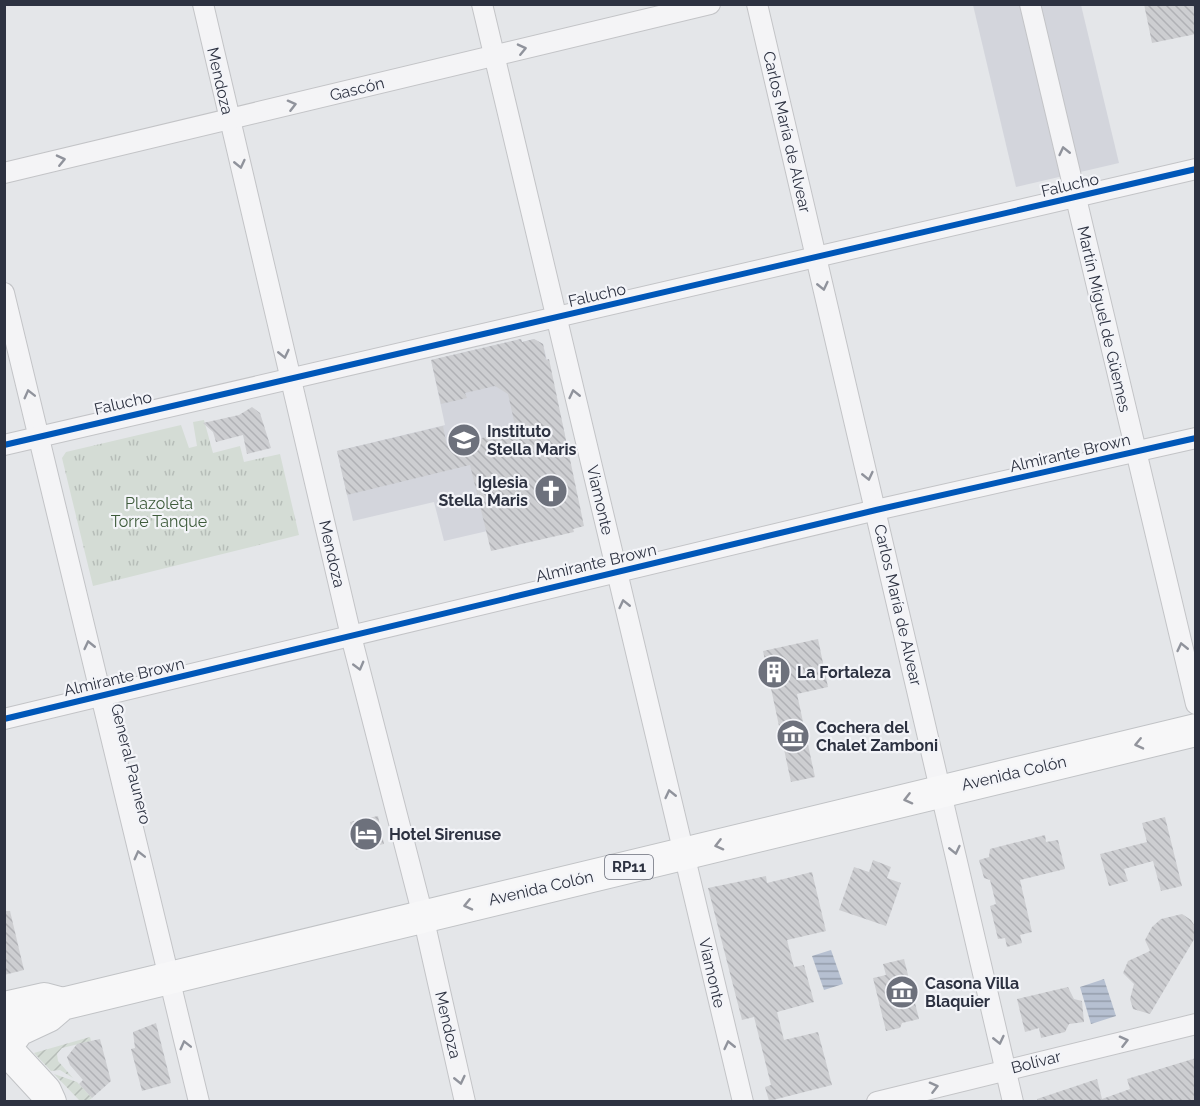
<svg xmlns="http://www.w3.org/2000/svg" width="1200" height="1106" font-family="Raleway,sans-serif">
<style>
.built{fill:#d3d5dc}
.grass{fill:url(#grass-tufts)}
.garden{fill:url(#garden-furrows)}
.water{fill:url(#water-rules)}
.building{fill:url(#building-back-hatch)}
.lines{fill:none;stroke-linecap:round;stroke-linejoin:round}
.street-casing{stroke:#c3c4c7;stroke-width:22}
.primary-casing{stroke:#c1c3c6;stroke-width:34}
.street{stroke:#f4f4f6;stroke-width:20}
.primary{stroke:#f7f7f8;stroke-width:32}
.cycleway-casing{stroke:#f3f4f8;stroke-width:10}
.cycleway{stroke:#0057b8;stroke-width:6}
.oneway{stroke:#90939c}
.oneway2{stroke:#92949c}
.labels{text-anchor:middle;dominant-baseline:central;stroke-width:4.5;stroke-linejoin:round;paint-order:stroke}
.shield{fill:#f3f4f8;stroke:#686c78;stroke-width:1.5}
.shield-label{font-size:15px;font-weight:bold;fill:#2d3241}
.street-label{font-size:16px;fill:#2d3241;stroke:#f3f4f8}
.poi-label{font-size:16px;font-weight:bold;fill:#2d3241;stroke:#f3f4f8;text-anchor:start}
.park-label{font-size:16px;fill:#3e5b3b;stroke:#f3f4f8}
</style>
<defs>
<pattern id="grass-tufts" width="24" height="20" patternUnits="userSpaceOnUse" patternTransform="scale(1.5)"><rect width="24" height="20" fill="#d4dcd5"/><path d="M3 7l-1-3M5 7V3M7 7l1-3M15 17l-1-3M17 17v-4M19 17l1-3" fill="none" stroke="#b6bdb8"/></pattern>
<pattern id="garden-furrows" width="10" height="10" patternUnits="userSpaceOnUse" patternTransform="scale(1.5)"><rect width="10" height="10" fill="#d4dcd5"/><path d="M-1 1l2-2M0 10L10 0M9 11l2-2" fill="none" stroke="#b6bdb8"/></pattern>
<pattern id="water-rules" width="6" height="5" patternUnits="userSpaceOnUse" patternTransform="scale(1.5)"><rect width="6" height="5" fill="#b6c0d1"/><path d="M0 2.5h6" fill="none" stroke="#949dab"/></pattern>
<pattern id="building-back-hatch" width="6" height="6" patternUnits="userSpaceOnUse" patternTransform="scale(1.5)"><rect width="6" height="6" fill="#cdced1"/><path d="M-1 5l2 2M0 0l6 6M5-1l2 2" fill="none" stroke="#b0b1b5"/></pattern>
</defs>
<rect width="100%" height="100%" fill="#e4e6e9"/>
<g class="built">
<polygon points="973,5 1081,5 1119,163 1016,187"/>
<polygon points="521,339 522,342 534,339 543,344 565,435 513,446 530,521 444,541 434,502 353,521 337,451 445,425 431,360"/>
</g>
<polygon class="grass" points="204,420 213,453 240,446 244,462 280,454 299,535 93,586 62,458 66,452 181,425 189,448 197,446 193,422"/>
<g class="garden">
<polygon points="90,1037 91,1041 62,1048 57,1054 58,1061 73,1078 60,1070 51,1071 34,1053"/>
<polygon points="54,1074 77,1082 92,1098 88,1101 80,1101"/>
</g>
<g class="water">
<polygon points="831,950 843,984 824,990 812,956"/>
<polygon points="1104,979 1116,1016 1091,1024 1080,987"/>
</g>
<g class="building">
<polygon points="1144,4 1196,4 1196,34 1152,43"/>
<polygon points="521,339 522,342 534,339 543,344 546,360 549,359 584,526 573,529 574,532 491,551 470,465 347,495 337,451 443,426 447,446 516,430 508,394 495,386 465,393 467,398 441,404 431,360"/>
<polygon points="252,407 260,413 271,448 247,454 243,435 216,442 213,432 203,423 239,415"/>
<polygon points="818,639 828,687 797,694 815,777 791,782 763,651"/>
<polygon points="378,816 384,844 356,850 350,822"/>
<polygon points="1165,817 1182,886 1161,891 1153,861 1124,869 1128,881 1109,886 1100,854 1147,842 1142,823"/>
<polygon points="1045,835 1046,842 1058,840 1065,869 1020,880 1032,932 1020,935 1022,943 1007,947 1005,938 998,939 990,906 996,904 990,880 984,878 979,860 989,857 990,849"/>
<polygon points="873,860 891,867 887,878 901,883 886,926 839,910 854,867 869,872"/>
<polygon points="812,872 826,931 787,940 794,967 804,965 814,1002 777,1012 784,1040 818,1032 832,1085 769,1101 765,1087 771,1085 754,1017 742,1020 708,888 766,876 767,883"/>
<polygon points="4,911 10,911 24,970 4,975"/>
<polygon points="1182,914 1191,920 1196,928 1196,936 1150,1014 1133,1009 1130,999 1134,984 1123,973 1128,961 1150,951 1145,940 1152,927 1161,919"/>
<polygon points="904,959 919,1019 902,1023 900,1028 886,1031 873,978 886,975 883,964"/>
<polygon points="1068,987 1074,999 1082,1001 1084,1022 1069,1024 1065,1032 1041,1038 1039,1028 1025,1032 1017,999"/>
<polygon points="156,1023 171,1083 142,1091 131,1049 135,1048 133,1032"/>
<polygon points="100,1039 111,1081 92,1098 79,1084 83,1080 70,1065 67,1057 77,1044"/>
<polygon points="1196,1058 1196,1101 1038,1101 1037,1099 1097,1079 1102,1099 1130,1089 1127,1079"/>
</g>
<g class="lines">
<g class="street-casing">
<g id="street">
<polyline points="203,4 351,636 423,916 465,1102"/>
<polyline points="482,4 743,1102"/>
<polyline points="757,4 1013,1102"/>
<polyline points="1030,4 1196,704"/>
<polyline points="4,173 710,4"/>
<polyline points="4,293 199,1102"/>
<polyline points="4,445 1196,169"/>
<polyline points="4,719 876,510 1196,438"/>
<polyline points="877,1102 1196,1024"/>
</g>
</g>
<g class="primary-casing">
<g id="primary">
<polyline points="4,1008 44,999 59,1003"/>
<polyline points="50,1102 45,1091 9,1052 8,1044 18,1030 48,1016 62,1004 1196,730"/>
</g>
</g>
<use href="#street" class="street"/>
<use href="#primary" class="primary"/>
<g class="cycleway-casing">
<g id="cycleway">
<polyline points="4,445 1196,169"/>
<polyline points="4,719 876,510 1196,438"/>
</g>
</g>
<use href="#cycleway" class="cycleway"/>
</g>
<defs><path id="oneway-chevron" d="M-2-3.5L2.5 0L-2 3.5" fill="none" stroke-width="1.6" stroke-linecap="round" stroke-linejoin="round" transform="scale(1.5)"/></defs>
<g class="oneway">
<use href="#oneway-chevron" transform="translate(522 49) rotate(-13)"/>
<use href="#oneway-chevron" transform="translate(292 105) rotate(-14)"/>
<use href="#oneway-chevron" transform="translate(1064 151) rotate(-103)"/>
<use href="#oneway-chevron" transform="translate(61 160) rotate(-13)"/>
<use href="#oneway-chevron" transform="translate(240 164) rotate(77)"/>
<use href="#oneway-chevron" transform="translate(823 286) rotate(77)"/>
<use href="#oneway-chevron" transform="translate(284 354) rotate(77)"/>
<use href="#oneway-chevron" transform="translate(29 394) rotate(-104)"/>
<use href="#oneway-chevron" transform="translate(574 394) rotate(-103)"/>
<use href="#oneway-chevron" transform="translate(868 476) rotate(77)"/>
<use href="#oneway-chevron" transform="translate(624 604) rotate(-103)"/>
<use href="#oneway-chevron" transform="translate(89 645) rotate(-103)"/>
<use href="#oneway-chevron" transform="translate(1182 647) rotate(-103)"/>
<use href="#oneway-chevron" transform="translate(359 666) rotate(75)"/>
<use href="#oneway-chevron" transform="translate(670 794) rotate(-103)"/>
<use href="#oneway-chevron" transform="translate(955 850) rotate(77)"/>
<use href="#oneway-chevron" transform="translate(139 855) rotate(-104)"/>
<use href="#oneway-chevron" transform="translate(999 1040) rotate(77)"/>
<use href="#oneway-chevron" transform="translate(1124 1041) rotate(-14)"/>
<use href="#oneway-chevron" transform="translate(185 1045) rotate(-104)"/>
<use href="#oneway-chevron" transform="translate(729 1045) rotate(-103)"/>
<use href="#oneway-chevron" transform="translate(460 1080) rotate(77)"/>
<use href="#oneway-chevron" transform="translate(934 1087) rotate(-14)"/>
</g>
<g class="oneway2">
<use href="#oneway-chevron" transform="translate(1139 744) rotate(167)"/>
<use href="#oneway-chevron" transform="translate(908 799) rotate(166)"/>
<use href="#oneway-chevron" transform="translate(719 845) rotate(166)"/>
<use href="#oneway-chevron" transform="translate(468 905) rotate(167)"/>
</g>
<defs>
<g id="university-disc" transform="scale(1.725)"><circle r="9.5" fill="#6d717c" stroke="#f3f4f8"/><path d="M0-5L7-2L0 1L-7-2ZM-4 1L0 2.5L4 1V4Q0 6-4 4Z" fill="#fff"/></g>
<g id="church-disc" transform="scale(1.725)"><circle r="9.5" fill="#6d717c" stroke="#f3f4f8"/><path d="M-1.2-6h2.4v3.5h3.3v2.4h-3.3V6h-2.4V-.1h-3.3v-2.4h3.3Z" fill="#fff"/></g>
<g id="building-disc" transform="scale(1.725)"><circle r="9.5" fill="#6d717c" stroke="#f3f4f8"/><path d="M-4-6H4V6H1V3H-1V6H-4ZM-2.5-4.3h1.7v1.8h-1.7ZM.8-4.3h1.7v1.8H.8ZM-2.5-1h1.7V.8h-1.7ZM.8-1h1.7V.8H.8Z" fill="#fff"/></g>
<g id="museum-disc" transform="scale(1.725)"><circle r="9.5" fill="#6d717c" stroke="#f3f4f8"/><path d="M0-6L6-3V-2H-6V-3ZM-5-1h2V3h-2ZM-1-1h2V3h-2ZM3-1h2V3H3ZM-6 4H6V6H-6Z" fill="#fff"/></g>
<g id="hotel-disc" transform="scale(1.725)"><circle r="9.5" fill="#6d717c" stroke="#f3f4f8"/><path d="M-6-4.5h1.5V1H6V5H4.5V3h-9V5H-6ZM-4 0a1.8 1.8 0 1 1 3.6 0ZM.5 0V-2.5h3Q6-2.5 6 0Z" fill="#fff"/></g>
</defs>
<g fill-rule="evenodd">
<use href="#university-disc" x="464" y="440"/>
<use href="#church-disc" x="551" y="491"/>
<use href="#building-disc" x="774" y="672"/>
<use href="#museum-disc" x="793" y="736"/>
<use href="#hotel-disc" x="366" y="834"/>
<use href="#museum-disc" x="902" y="992"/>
</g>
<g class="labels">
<rect class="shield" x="605" y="855" width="48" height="24" rx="4.5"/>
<g class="shield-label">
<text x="629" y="867">RP11</text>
</g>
<g class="street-label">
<text transform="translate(220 81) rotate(77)">Mendoza</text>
<text transform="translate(357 89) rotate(-14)">Gascón</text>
<text transform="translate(787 132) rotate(77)">Carlos María de Alvear</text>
<text transform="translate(1070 185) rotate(-13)">Falucho</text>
<text transform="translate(597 295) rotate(-13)">Falucho</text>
<text transform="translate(1104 319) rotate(77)">Martín Miguel de Güemes</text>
<text transform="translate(123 403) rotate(-13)">Falucho</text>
<text transform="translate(1070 453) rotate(-13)">Almirante Brown</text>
<text transform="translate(600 500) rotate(77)">Viamonte</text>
<text transform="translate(332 554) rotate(77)">Mendoza</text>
<text transform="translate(596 563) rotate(-13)">Almirante Brown</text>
<text transform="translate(898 605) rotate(77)">Carlos María de Alvear</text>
<text transform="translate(124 677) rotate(-13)">Almirante Brown</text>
<text transform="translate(131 764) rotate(76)">General Paunero</text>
<text transform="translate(1014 773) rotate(-13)">Avenida Colón</text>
<text transform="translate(541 888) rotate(-13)">Avenida Colón</text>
<text transform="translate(712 973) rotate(77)">Viamonte</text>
<text transform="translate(448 1025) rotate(77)">Mendoza</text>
<text transform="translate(1036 1062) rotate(-14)">Bolívar</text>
</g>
<g class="poi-label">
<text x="487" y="431">Instituto<tspan x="487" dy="18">Stella Maris</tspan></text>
<text x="528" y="482" text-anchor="end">Iglesia<tspan x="528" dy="18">Stella Maris</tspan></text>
<text x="797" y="672">La Fortaleza</text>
<text x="816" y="727">Cochera del<tspan x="816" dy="18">Chalet Zamboni</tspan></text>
<text x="389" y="834">Hotel Sirenuse</text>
<text x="925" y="983">Casona Villa<tspan x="925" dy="18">Blaquier</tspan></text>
</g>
<g class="park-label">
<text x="159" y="503">Plazoleta<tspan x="159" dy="18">Torre Tanque</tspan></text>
</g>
</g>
<rect width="1200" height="1106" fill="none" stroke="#2d3241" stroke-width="12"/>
</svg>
